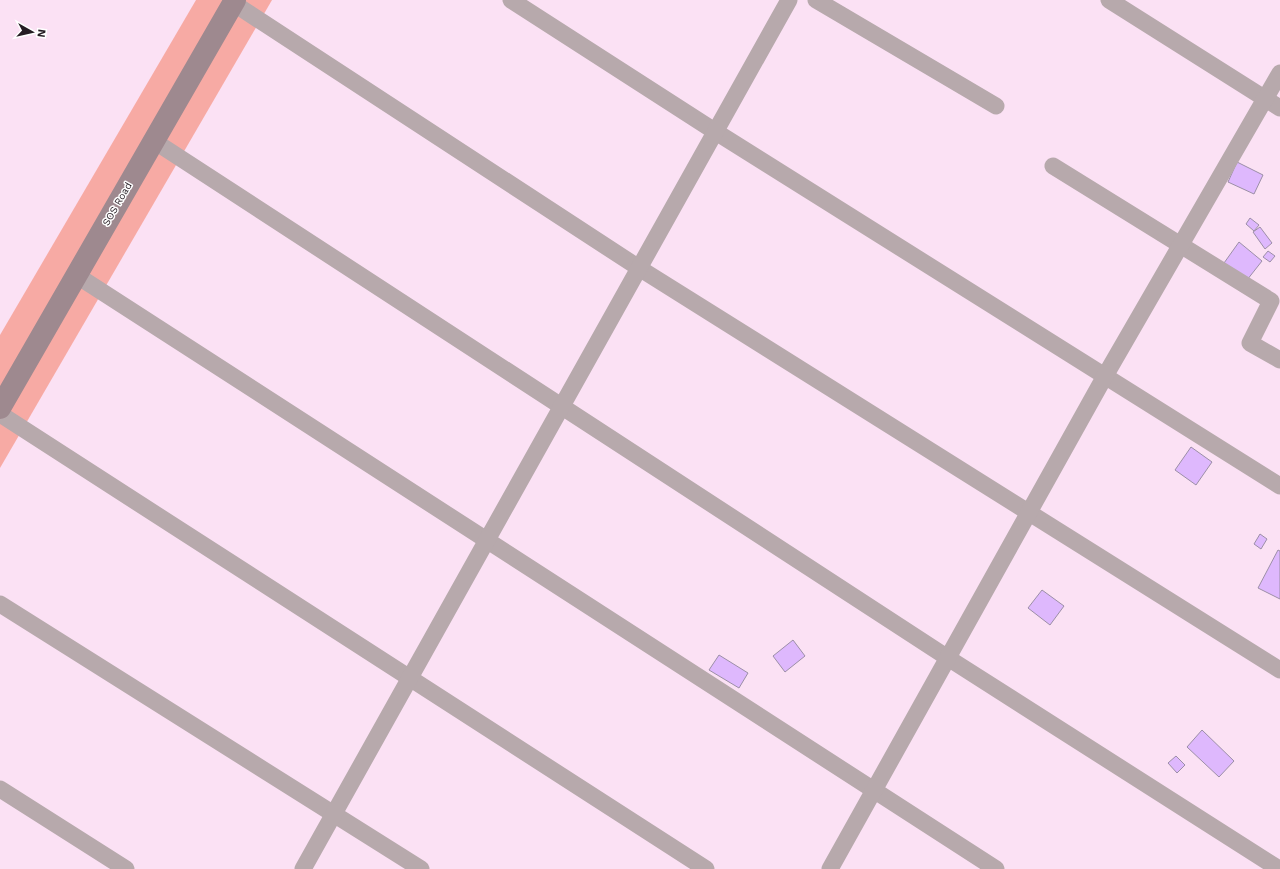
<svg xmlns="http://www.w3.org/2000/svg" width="1280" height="869" font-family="'Work Sans',sans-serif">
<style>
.green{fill:#f7aaa4}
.building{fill:#deb8fd;stroke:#9c8fa7}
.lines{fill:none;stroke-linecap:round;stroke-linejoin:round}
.street{stroke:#b7a9ac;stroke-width:17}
.secondary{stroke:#9e898f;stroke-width:22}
.labels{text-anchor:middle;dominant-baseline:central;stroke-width:3;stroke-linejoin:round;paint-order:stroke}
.street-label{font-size:10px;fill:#251c23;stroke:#fff}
</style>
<rect width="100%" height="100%" fill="#fbe1f4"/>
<polygon class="green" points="196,0 272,0 0,468 0,335"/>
<g class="building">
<polygon points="1237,162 1263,175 1254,194 1228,182"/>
<polygon points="1250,218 1259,225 1254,231 1246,224"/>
<polygon points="1260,227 1272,243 1265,249 1253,232"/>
<polygon points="1239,242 1262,261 1247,280 1224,263"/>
<polygon points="1268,251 1275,256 1270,262 1263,257"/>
<polygon points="1191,447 1212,462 1196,485 1175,470"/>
<polygon points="1260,534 1267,539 1261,549 1254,544"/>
<polygon points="1278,550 1280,551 1280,599 1258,588"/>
<polygon points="1042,590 1064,606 1050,625 1028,608"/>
<polygon points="793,640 805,656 785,672 773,656"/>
<polygon points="719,655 748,673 739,688 709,670"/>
<polygon points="1202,730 1234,761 1219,777 1187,747"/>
<polygon points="1176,756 1185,765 1177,773 1168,763"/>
</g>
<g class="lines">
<g class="street">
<polyline points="511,0 716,132 1280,486"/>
<polyline points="816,0 996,106"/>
<polyline points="1109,0 1280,108"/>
<polyline points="233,3 639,268 1280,670"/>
<polyline points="154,141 948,658 1279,869"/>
<polyline points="1053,166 1271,301 1250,343 1280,360"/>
<polyline points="76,275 996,869"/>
<polyline points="0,414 706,869"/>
<polyline points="0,604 421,869"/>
<polyline points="0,789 126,869"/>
<polyline points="303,869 789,0"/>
<polyline points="830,869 1105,376 1280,73"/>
</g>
<polyline class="secondary" points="0,408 235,0"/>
</g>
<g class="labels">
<g class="street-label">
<text transform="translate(117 204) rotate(-60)">SOS Road</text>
</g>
</g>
<g transform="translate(32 32) rotate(98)" stroke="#ffffff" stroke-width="3" paint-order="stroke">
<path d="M0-3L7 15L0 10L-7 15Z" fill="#251c23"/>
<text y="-6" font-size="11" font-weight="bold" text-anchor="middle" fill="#251c23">N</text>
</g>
</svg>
